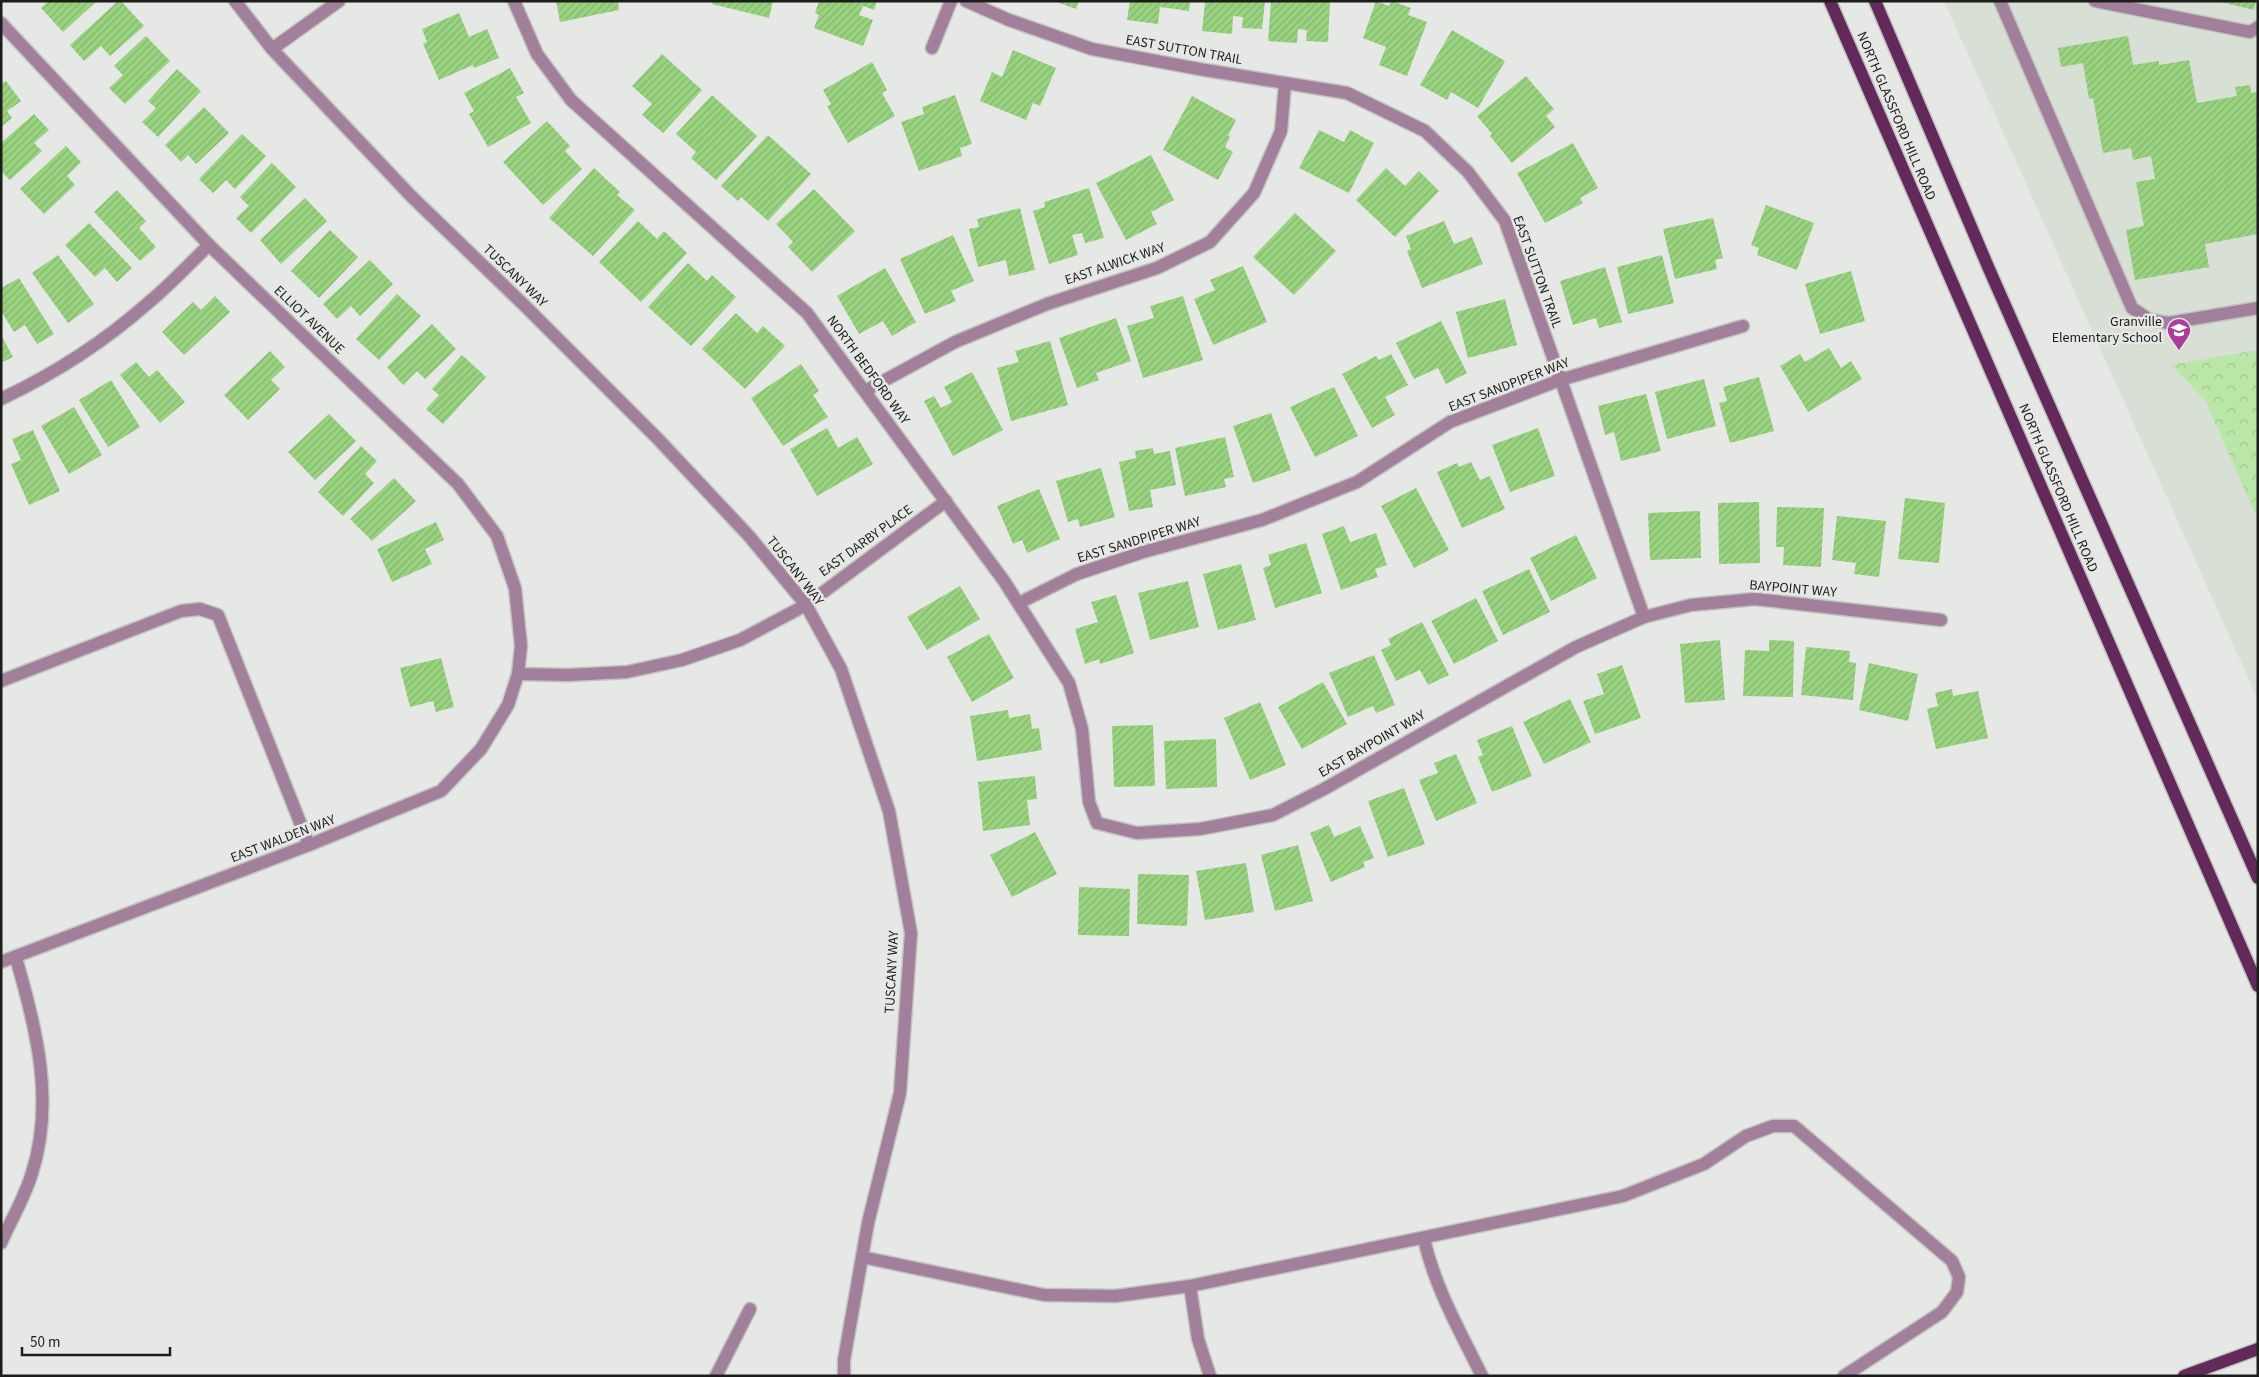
<svg xmlns="http://www.w3.org/2000/svg" width="2259" height="1377" font-family="'Source Sans 3',sans-serif">
<style>
.built{fill:#d8dfd5}
.forest{fill:url(#forest-crowns)}
.building{fill:url(#building-hatch)}
.lines{fill:none;stroke-linecap:round;stroke-linejoin:round}
.minor-casing{stroke:#c2c3c1;stroke-width:15}
.major-casing{stroke:#c2c3c1;stroke-width:15}
.minor{stroke:#a2809b;stroke-width:12}
.major{stroke:#64295b;stroke-width:12}
.labels{text-anchor:middle;dominant-baseline:central;stroke-width:5;stroke-linejoin:round;paint-order:stroke}
.street-label{font-size:14px;fill:#1d1d1c;stroke:#e6e8e5}
.poi-label{font-size:14px;fill:#1d1d1c;stroke:#e6e8e5;text-anchor:end}
</style>
<defs>
<pattern id="forest-crowns" width="20" height="18" patternUnits="userSpaceOnUse" patternTransform="scale(1.25)"><rect width="20" height="18" fill="#bae7a8"/><path d="M2 6a3 3 0 1 1 6 0M12 15a3 3 0 1 1 6 0" fill="none" stroke="#9fc690"/></pattern>
<pattern id="building-hatch" width="6" height="6" patternUnits="userSpaceOnUse" patternTransform="scale(1.25)"><rect width="6" height="6" fill="#99d380"/><path d="M-1 1l2-2M0 6l6-6M5 7l2-2" fill="none" stroke="#83b56e"/></pattern>
</defs>
<rect width="100%" height="100%" fill="#e6e8e5"/>
<polygon class="built" points="1944,1 2258,1 2258,700"/>
<polygon class="forest" points="2258,350 2258,520 2205,400 2171,365"/>
<g class="building">
<polygon points="49,1 97,1 63,32 41,8"/>
<polygon points="118,1 121,1 144,26 110,56 101,46 84,61 70,45"/>
<polygon points="556,1 618,1 619,10 560,22"/>
<polygon points="713,1 773,1 769,18 712,4"/>
<polygon points="819,1 877,1 874,10 863,6 859,15 873,20 863,46 814,28 819,15 815,13"/>
<polygon points="1054,1 1079,1 1076,9"/>
<polygon points="1130,1 1190,1 1189,11 1160,7 1158,24 1127,20"/>
<polygon points="1205,1 1265,1 1262,29 1242,28 1243,17 1233,16 1232,34 1202,31"/>
<polygon points="1271,1 1330,1 1328,42 1306,41 1307,30 1298,29 1297,43 1268,41"/>
<polygon points="1376,1 1389,6 1392,1 1411,8 1408,15 1427,22 1407,76 1379,65 1386,47 1363,38"/>
<polygon points="2217,1 2256,1 2254,10"/>
<polygon points="459,13 469,37 487,29 499,58 474,68 473,65 439,80 423,44 427,42 422,29"/>
<polygon points="1452,30 1505,61 1478,108 1451,92 1447,100 1420,85"/>
<polygon points="146,36 170,61 125,104 109,88 123,75 114,66"/>
<polygon points="2128,36 2133,65 2159,61 2159,65 2189,60 2197,103 2237,96 2235,87 2250,85 2251,93 2258,92 2258,234 2205,244 2209,267 2135,280 2126,230 2144,226 2136,182 2155,179 2151,156 2133,160 2131,148 2103,153 2093,98 2089,99 2083,63 2061,67 2058,48"/>
<polygon points="1013,50 1056,68 1040,106 1033,103 1026,120 980,101 992,72 1002,77"/>
<polygon points="662,54 702,90 663,133 642,115 652,104 632,86"/>
<polygon points="872,62 887,90 882,93 895,116 848,143 827,106 831,104 823,90"/>
<polygon points="510,68 524,93 516,97 531,123 488,147 469,114 474,111 464,93"/>
<polygon points="177,69 201,91 158,137 142,122 156,108 148,101"/>
<polygon points="1526,76 1554,109 1546,116 1555,127 1512,163 1490,136 1492,134 1477,116"/>
<polygon points="6,81 21,101 7,111 12,118 1,127 1,84"/>
<polygon points="712,95 757,136 716,180 691,158 696,152 676,134"/>
<polygon points="955,95 972,144 960,148 962,156 919,171 901,122 924,114 922,107"/>
<polygon points="1192,96 1236,120 1228,136 1230,137 1225,147 1233,152 1218,180 1163,150"/>
<polygon points="204,107 229,133 196,164 188,155 181,162 165,145"/>
<polygon points="34,114 49,130 34,143 42,151 10,180 1,171 1,143"/>
<polygon points="547,121 570,146 565,151 582,169 543,205 503,162"/>
<polygon points="1319,130 1344,142 1350,130 1374,143 1349,193 1299,168"/>
<polygon points="242,134 266,156 235,189 226,180 213,193 199,179"/>
<polygon points="768,135 811,174 768,221 741,197 738,201 721,186"/>
<polygon points="1573,143 1598,188 1580,198 1583,203 1545,223 1517,173"/>
<polygon points="66,146 81,162 67,176 75,185 44,214 20,189"/>
<polygon points="1151,155 1174,200 1151,212 1157,224 1126,240 1096,183"/>
<polygon points="272,163 296,187 251,233 236,218 249,206 240,197"/>
<polygon points="594,168 620,192 617,195 635,210 593,256 549,218"/>
<polygon points="1386,168 1405,186 1419,171 1439,191 1395,237 1356,200"/>
<polygon points="1089,188 1104,238 1085,243 1082,233 1072,235 1078,255 1049,264 1033,211 1045,207 1044,202"/>
<polygon points="814,189 855,231 812,272 788,247 793,242 776,224"/>
<polygon points="117,190 146,221 139,228 156,247 140,261 94,212"/>
<polygon points="305,198 327,221 281,264 260,240"/>
<polygon points="1766,205 1814,223 1797,270 1757,255 1759,248 1751,245"/>
<polygon points="1020,208 1035,270 1009,276 1006,260 978,267 969,229 979,227 977,219"/>
<polygon points="1295,213 1336,251 1294,295 1253,257"/>
<polygon points="1713,218 1723,258 1715,260 1717,269 1675,279 1663,229"/>
<polygon points="638,221 657,239 664,231 687,253 641,302 599,262"/>
<polygon points="1444,221 1454,244 1472,237 1483,264 1422,288 1407,251 1411,249 1406,236"/>
<polygon points="89,223 132,268 117,282 105,268 95,277 65,245"/>
<polygon points="330,230 358,257 319,298 291,271"/>
<polygon points="953,235 974,281 951,291 956,301 925,314 900,259"/>
<polygon points="58,255 94,304 68,323 32,273"/>
<polygon points="1662,255 1674,303 1628,314 1617,267"/>
<polygon points="370,260 393,284 360,316 351,306 337,319 323,304"/>
<polygon points="688,263 707,281 712,275 736,297 691,346 648,307"/>
<polygon points="1243,266 1267,322 1213,345 1194,299 1215,290 1210,280"/>
<polygon points="1605,267 1622,322 1599,328 1596,318 1573,325 1560,281"/>
<polygon points="885,268 916,322 892,336 883,321 859,334 837,296"/>
<polygon points="1851,271 1865,321 1820,334 1805,284"/>
<polygon points="19,278 54,334 37,344 25,325 14,332 1,311 1,288"/>
<polygon points="397,294 421,316 379,360 356,339"/>
<polygon points="215,296 230,312 184,355 162,332 193,302 201,310"/>
<polygon points="1183,296 1203,360 1143,378 1127,326 1154,318 1150,306"/>
<polygon points="1505,299 1517,345 1468,358 1456,312"/>
<polygon points="736,313 757,333 763,326 785,346 745,389 702,349"/>
<polygon points="1116,318 1131,361 1096,373 1099,380 1077,388 1059,338"/>
<polygon points="1441,321 1467,373 1446,384 1438,368 1414,379 1396,343"/>
<polygon points="432,324 456,349 425,379 417,371 403,385 387,367"/>
<polygon points="1,335 13,357 1,363"/>
<polygon points="1050,341 1068,405 1011,421 997,368 1019,362 1015,351"/>
<polygon points="1829,348 1841,368 1851,361 1862,379 1808,412 1780,366 1800,354 1805,362"/>
<polygon points="270,351 285,367 271,380 280,389 248,420 224,395"/>
<polygon points="1391,354 1408,385 1385,397 1395,415 1372,428 1342,374 1376,356 1379,360"/>
<polygon points="462,355 486,377 443,424 426,409 439,395 432,389"/>
<polygon points="136,362 149,377 157,370 185,402 160,423 120,375"/>
<polygon points="801,364 819,391 813,395 828,417 783,446 751,398"/>
<polygon points="972,372 1003,430 953,456 924,401 934,396 941,408 952,402 944,387"/>
<polygon points="1759,377 1774,431 1730,443 1719,403 1727,401 1723,387"/>
<polygon points="1704,379 1716,426 1667,439 1655,392"/>
<polygon points="111,380 140,427 108,447 79,400"/>
<polygon points="1334,387 1358,436 1315,457 1290,407"/>
<polygon points="1646,394 1661,451 1621,461 1614,432 1605,435 1598,406"/>
<polygon points="74,407 102,455 69,474 41,426"/>
<polygon points="1271,413 1291,470 1253,483 1233,426"/>
<polygon points="329,414 356,441 315,480 288,452"/>
<polygon points="827,428 838,448 857,437 873,464 817,496 790,449"/>
<polygon points="1538,428 1555,476 1510,492 1492,445"/>
<polygon points="33,430 60,491 29,505 11,464 21,460 12,439"/>
<polygon points="1225,437 1234,477 1224,479 1226,487 1185,496 1175,448"/>
<polygon points="361,446 377,461 365,474 374,483 343,516 318,492"/>
<polygon points="1153,448 1154,454 1170,451 1176,485 1150,490 1153,507 1129,511 1119,462 1136,458 1135,451"/>
<polygon points="1471,462 1480,480 1490,476 1505,509 1462,528 1437,472 1457,463 1459,467"/>
<polygon points="1101,468 1115,517 1080,527 1078,519 1068,522 1056,481"/>
<polygon points="394,478 416,501 372,541 350,519"/>
<polygon points="1416,488 1449,550 1414,568 1381,506"/>
<polygon points="1039,489 1060,539 1027,553 1022,540 1013,544 997,506"/>
<polygon points="1905,498 1945,503 1939,563 1898,559"/>
<polygon points="1759,502 1760,563 1719,564 1718,503"/>
<polygon points="1777,507 1824,508 1821,567 1783,565 1784,547 1776,547"/>
<polygon points="1700,511 1701,558 1650,560 1648,513"/>
<polygon points="1837,516 1886,521 1879,577 1854,574 1856,563 1832,560"/>
<polygon points="436,522 444,540 425,549 432,564 392,582 377,549"/>
<polygon points="1344,526 1350,542 1376,533 1387,565 1375,569 1378,577 1341,590 1322,534"/>
<polygon points="1576,535 1597,578 1551,601 1530,558"/>
<polygon points="1306,543 1322,593 1275,608 1263,568 1271,565 1268,555"/>
<polygon points="1241,564 1256,620 1218,630 1203,574"/>
<polygon points="1529,569 1550,612 1503,635 1482,591"/>
<polygon points="1188,581 1199,627 1150,640 1138,593"/>
<polygon points="960,586 980,619 927,650 907,617"/>
<polygon points="1116,595 1134,653 1100,664 1099,659 1085,664 1075,629 1098,622 1091,602"/>
<polygon points="1476,598 1498,641 1454,664 1431,621"/>
<polygon points="1422,622 1449,675 1428,685 1420,670 1396,681 1381,650 1391,645 1388,639"/>
<polygon points="989,634 1014,678 972,702 947,657"/>
<polygon points="1720,640 1725,700 1685,703 1680,644"/>
<polygon points="1769,640 1794,641 1793,697 1743,696 1745,650 1769,651"/>
<polygon points="1806,647 1850,651 1849,662 1856,663 1853,700 1801,695"/>
<polygon points="1374,655 1395,705 1376,713 1373,706 1348,717 1329,673"/>
<polygon points="441,658 454,707 436,712 433,701 410,707 400,668"/>
<polygon points="1869,663 1918,674 1908,721 1859,710"/>
<polygon points="1622,665 1641,718 1595,734 1583,701 1604,694 1597,674"/>
<polygon points="1323,682 1347,724 1302,749 1278,707"/>
<polygon points="1952,689 1953,696 1978,691 1988,738 1936,749 1927,709 1938,706 1935,693"/>
<polygon points="1570,699 1591,742 1544,764 1523,722"/>
<polygon points="1260,702 1286,765 1250,780 1224,718"/>
<polygon points="1008,710 1009,718 1030,714 1032,729 1039,728 1042,750 977,761 970,716"/>
<polygon points="1153,725 1155,786 1114,787 1112,726"/>
<polygon points="1512,726 1532,776 1492,792 1478,757 1483,755 1477,740"/>
<polygon points="1216,739 1217,787 1166,789 1164,741"/>
<polygon points="1456,754 1477,803 1436,821 1419,780 1438,773 1434,763"/>
<polygon points="1035,776 1037,799 1027,800 1030,825 983,831 978,782"/>
<polygon points="1404,788 1425,844 1388,857 1368,801"/>
<polygon points="1329,825 1334,837 1360,826 1374,858 1363,862 1365,867 1331,882 1310,833"/>
<polygon points="1035,832 1057,874 1012,897 990,855"/>
<polygon points="1298,845 1313,901 1275,911 1261,855"/>
<polygon points="1246,863 1254,912 1205,920 1196,871"/>
<polygon points="1138,874 1189,875 1187,926 1137,924"/>
<polygon points="1079,887 1130,889 1129,936 1078,935"/>
</g>
<g class="lines">
<g class="minor-casing">
<g id="minor">
<polyline points="235,1 272,49 412,197 524,305 658,439 749,536 806,605 841,669 889,811 911,933 900,1093 868,1223 844,1360 844,1376"/>
<polyline points="514,1 537,54 571,100 807,313 1004,581 1069,683 1082,729 1089,802 1097,823 1137,833 1200,829 1273,815 1324,789 1576,647 1644,617 1691,605 1755,599 1941,620"/>
<polyline points="966,1 1009,20 1092,49 1199,69 1347,93 1425,131 1468,172 1505,221 1644,617"/>
<polyline points="2000,1 2132,308 2150,320 2168,323 2258,308"/>
<polyline points="2095,1 2250,32 2258,27"/>
<polyline points="1,23 209,245 458,484 497,536 515,588 521,646 518,674 508,705 481,749 441,791 309,845 1,962"/>
<polyline points="932,48 951,1"/>
<polyline points="272,49 339,1"/>
<polyline points="865,391 955,342 1047,304 1157,268 1210,242 1254,193 1281,131 1285,83"/>
<path d="M1 399C54 374 104 342 148 303 170 285 189 264 209 245"/>
<polyline points="1019,603 1077,574 1143,552 1262,520 1357,482 1450,422 1560,380 1743,326"/>
<polyline points="518,674 568,675 627,672 682,660 740,640 806,605 946,501"/>
<polyline points="1,681 181,611 200,609 218,615 309,845"/>
<path d="M1424 1239C1435 1288 1460 1331 1482 1376"/>
<path d="M1 1243C11 1220 25 1197 32 1173 55 1101 36 1027 16 958"/>
<polyline points="862,1257 1044,1295 1116,1296 1190,1286 1623,1196 1704,1164 1746,1136 1773,1126 1794,1126 1952,1261 1959,1277 1957,1292 1942,1312 1844,1376"/>
<polyline points="1190,1286 1198,1339 1210,1376"/>
<polyline points="716,1376 750,1309"/>
</g>
</g>
<g class="major-casing">
<g id="major">
<polyline points="1830,1 2258,986"/>
<polyline points="1875,1 1989,269 2258,878"/>
<polyline points="2184,1376 2258,1349"/>
</g>
</g>
<use href="#minor" class="minor"/>
<use href="#major" class="major"/>
</g>
<defs>
<g id="school-pin" transform="scale(1.25)"><path d="M0 17L-7.5 6A9.5 9.5 0 1 1 7.5 6Z" fill="#ab3d9b" stroke="#e6e8e5"/><path d="M0-5L7-2L0 1L-7-2ZM-4 1L0 2.5L4 1V4Q0 6-4 4Z" fill="#fff"/></g>
</defs>
<g fill-rule="evenodd">
<use href="#school-pin" x="2179" y="330"/>
</g>
<g class="labels">
<g class="street-label">
<text transform="translate(1184 50) rotate(10)">EAST SUTTON TRAIL</text>
<text transform="translate(1896 116) rotate(67)">NORTH GLASSFORD HILL ROAD</text>
<text transform="translate(1115 264) rotate(-19)">EAST ALWICK WAY</text>
<text transform="translate(1537 272) rotate(70)">EAST SUTTON TRAIL</text>
<text transform="translate(515 276) rotate(44)">TUSCANY WAY</text>
<text transform="translate(309 320) rotate(44)">ELLIOT AVENUE</text>
<text transform="translate(868 370) rotate(54)">NORTH BEDFORD WAY</text>
<text transform="translate(1509 385) rotate(-21)">EAST SANDPIPER WAY</text>
<text transform="translate(2058 488) rotate(67)">NORTH GLASSFORD HILL ROAD</text>
<text transform="translate(1139 540) rotate(-17)">EAST SANDPIPER WAY</text>
<text transform="translate(866 541) rotate(-36)">EAST DARBY PLACE</text>
<text transform="translate(795 571) rotate(52)">TUSCANY WAY</text>
<text transform="translate(1793 589) rotate(5)">BAYPOINT WAY</text>
<text transform="translate(1372 744) rotate(-30)">EAST BAYPOINT WAY</text>
<text transform="translate(283 839) rotate(-21)">EAST WALDEN WAY</text>
<text transform="translate(892 972) rotate(-87)">TUSCANY WAY</text>
</g>
<g class="poi-label">
<text x="2162" y="322">Granville<tspan x="2162" dy="16">Elementary School</tspan></text>
</g>
</g>
<rect width="2259" height="1377" fill="none" stroke="#1d1d1c" stroke-width="5"/>
<path d="M22 1347v8h148v-8" fill="none" stroke="#1d1d1c" stroke-width="2.5"/>
<text x="30" y="1347" font-size="15" fill="#1d1d1c" stroke="#e6e8e5" stroke-width="4" paint-order="stroke">50 m</text>
</svg>
